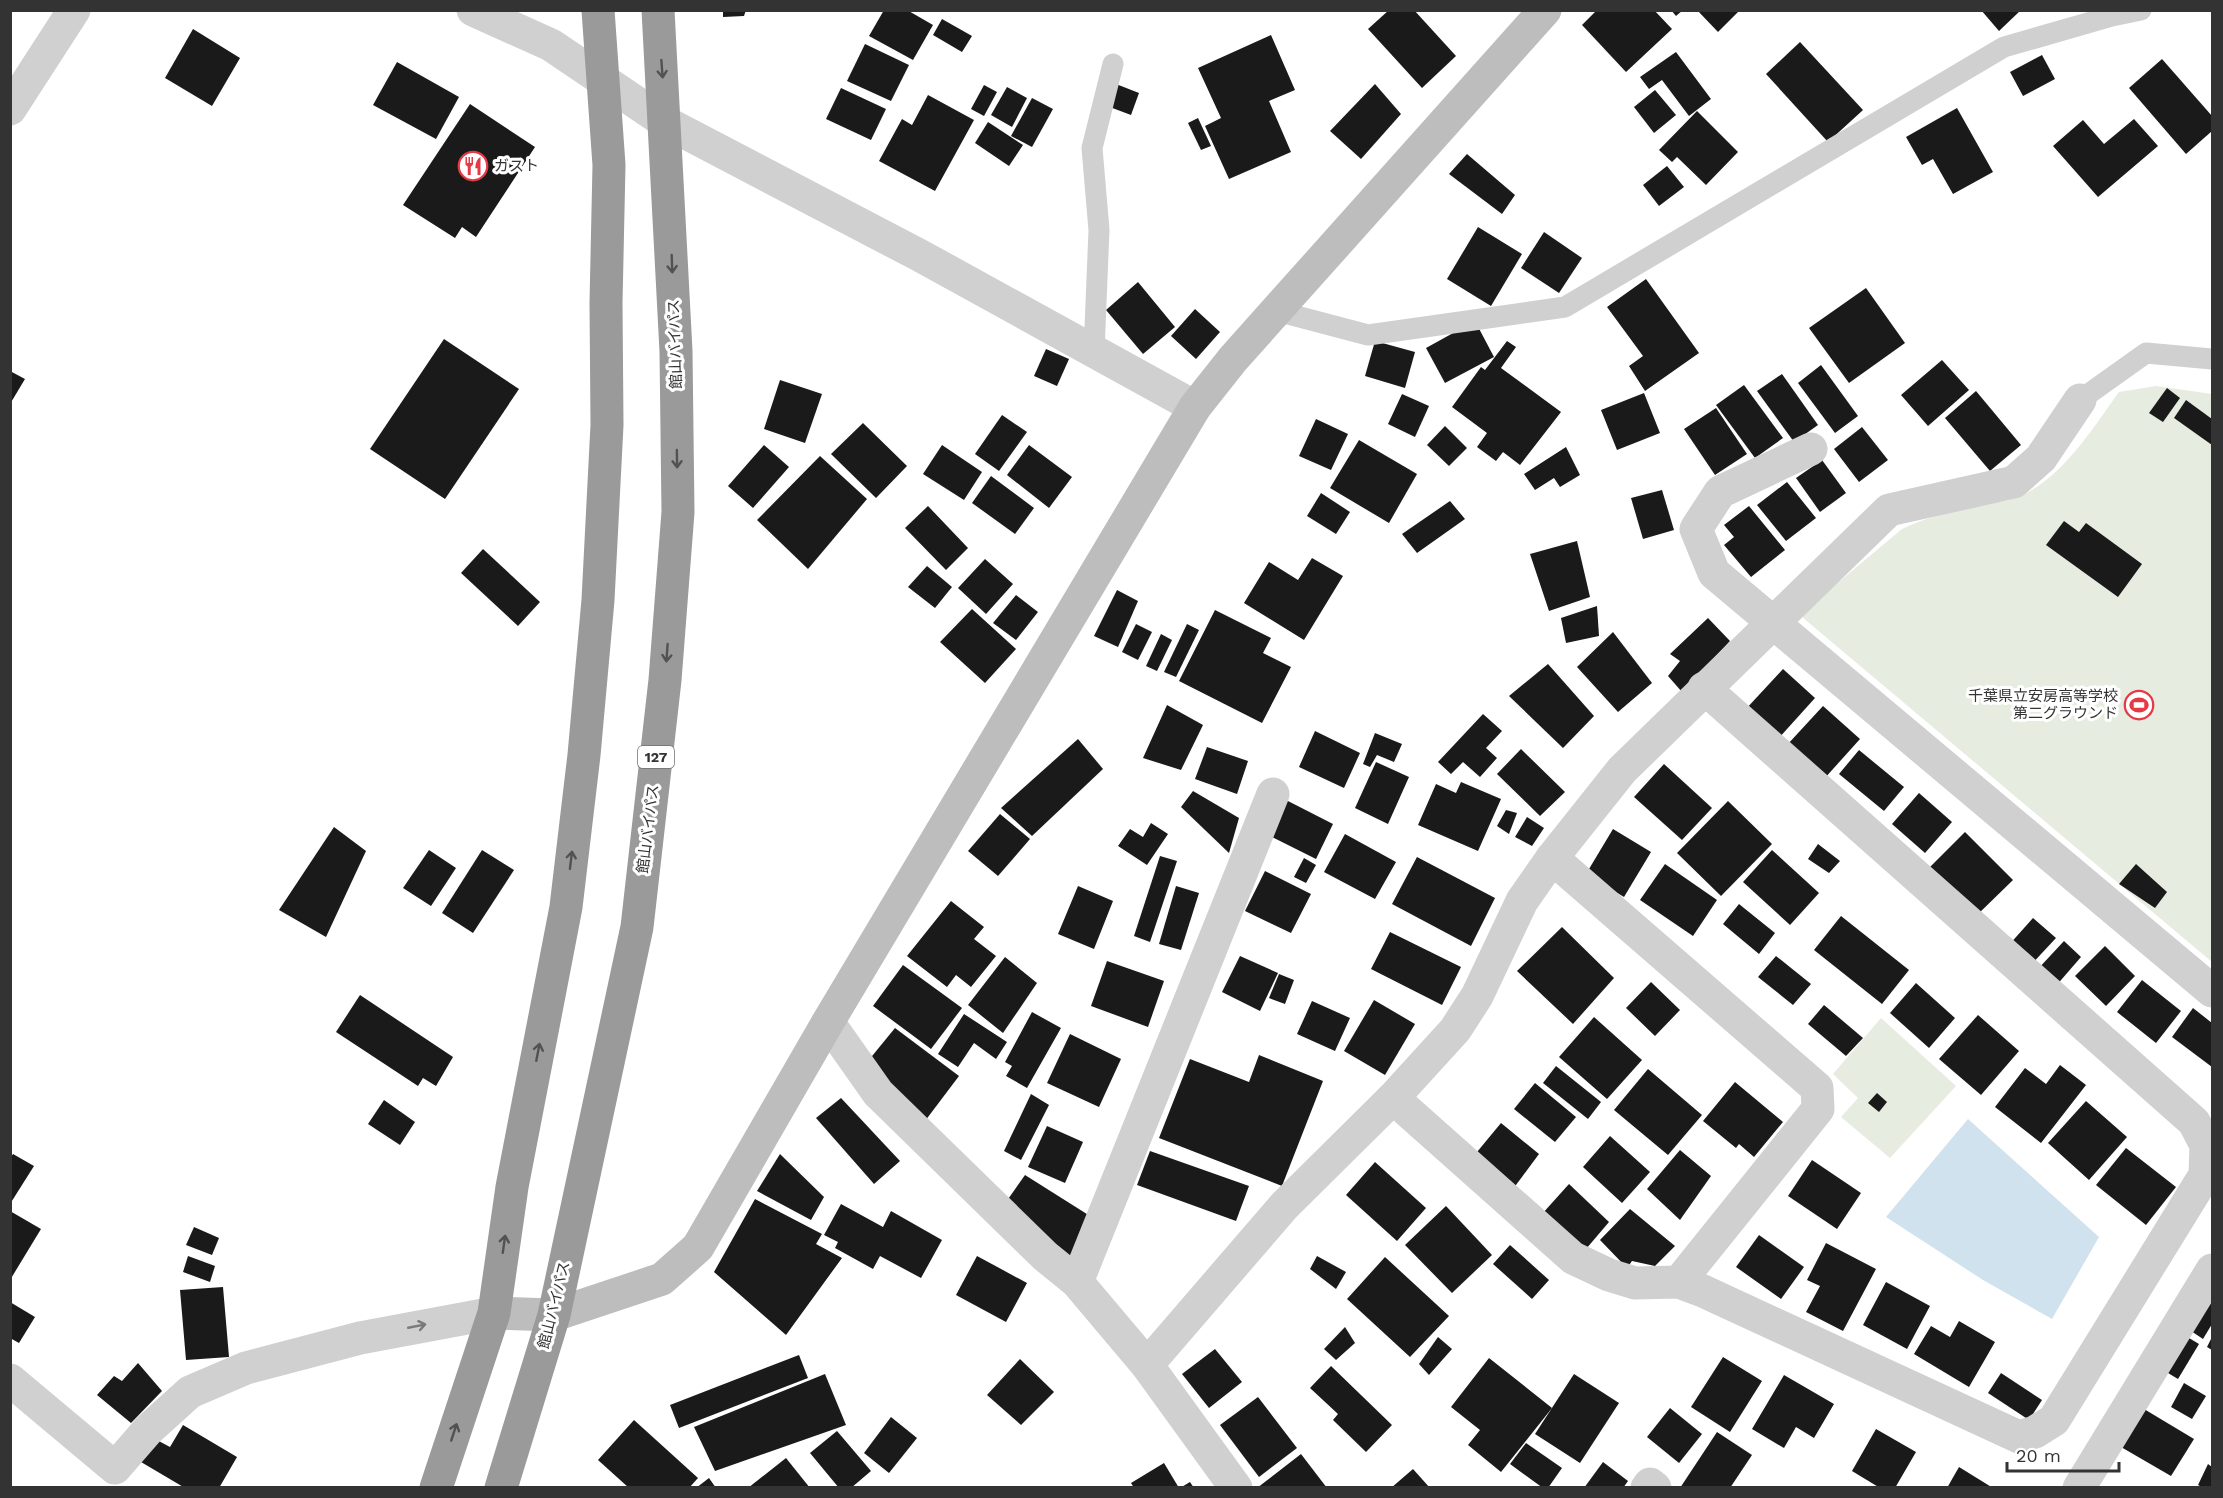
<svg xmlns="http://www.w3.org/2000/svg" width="2223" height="1498" font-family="'Work Sans','Noto Sans JP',sans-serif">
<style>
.green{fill:#e6ecdf}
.water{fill:#cfe2ee}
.building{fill:#1a1a1a}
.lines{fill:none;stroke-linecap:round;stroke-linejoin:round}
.lane{stroke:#d0d0d0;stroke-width:21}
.street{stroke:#d0d0d0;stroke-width:33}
.secondary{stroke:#bdbdbd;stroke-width:33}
.highway{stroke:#9a9a9a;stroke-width:33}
.oneway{stroke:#525252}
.oneway2{stroke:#7a7a7a}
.labels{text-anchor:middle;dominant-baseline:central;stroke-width:6;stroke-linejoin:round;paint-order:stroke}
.shield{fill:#fff;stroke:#707070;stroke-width:1.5}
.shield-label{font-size:14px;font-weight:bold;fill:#333}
.poi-label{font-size:15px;fill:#333;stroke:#fff;text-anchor:start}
.street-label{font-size:15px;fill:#333;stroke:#fff}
</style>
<rect width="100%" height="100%" fill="#fff"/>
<g class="green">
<path d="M2156 386 2212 394V962L1802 617 1804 611 1902 529C1926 517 1955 511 1982 505 1993 502 2007 502 2018 497 2062 479 2092 429 2119 392Z"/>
<polygon points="1881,1018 1956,1086 1890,1158 1841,1117 1858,1098 1833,1074"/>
</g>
<polygon class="water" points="1968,1119 2099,1237 2052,1319 1983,1280 1886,1217"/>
<g class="building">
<polygon points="723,10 746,10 744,16 723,17"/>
<polygon points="884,10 907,10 933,25 913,60 869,36"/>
<polygon points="1389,10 1414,10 1456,56 1422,88 1368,29"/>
<polygon points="1597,10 1654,10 1672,29 1626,72 1582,25"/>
<polygon points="1671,10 1683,10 1676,16"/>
<polygon points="1697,10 1740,10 1718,32"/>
<polygon points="1981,10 2021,10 1999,31"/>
<polygon points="942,19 972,36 962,52 933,35"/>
<polygon points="193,29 240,58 212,106 165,78"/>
<polygon points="1271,35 1295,90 1269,101 1291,152 1229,179 1205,126 1221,118 1198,68"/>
<polygon points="1800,42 1863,110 1828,142 1766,74"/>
<polygon points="865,44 909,65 891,101 847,81"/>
<polygon points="1676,52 1711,99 1689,116 1662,80 1649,89 1640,77"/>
<polygon points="2042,55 2055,79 2023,96 2010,72"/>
<polygon points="2162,59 2212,116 2212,131 2186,154 2129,88"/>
<polygon points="397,62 459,97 436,139 373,105"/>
<polygon points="1116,84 1139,93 1131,115 1107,106"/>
<polygon points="1375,84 1401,114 1361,159 1330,131"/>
<polygon points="984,85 997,92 984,116 971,109"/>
<polygon points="1007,87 1027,98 1012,127 991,115"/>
<polygon points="841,88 886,109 871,140 826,119"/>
<polygon points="1655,90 1676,115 1654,133 1634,107"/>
<polygon points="928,95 974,120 935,191 879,161 902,119 912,125"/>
<polygon points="1032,98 1053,109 1032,147 1011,136"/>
<polygon points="470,104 535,147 476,237 462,227 455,238 403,205"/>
<polygon points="1957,108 1993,172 1953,194 1933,159 1922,165 1906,137"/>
<polygon points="1697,111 1738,152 1706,185 1677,157 1672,162 1659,150"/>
<polygon points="1198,118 1211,146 1201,150 1188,123"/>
<polygon points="2134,119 2158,146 2098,197 2053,146 2083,120 2104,144"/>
<polygon points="988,122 1023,145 1009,166 975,143"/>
<polygon points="1467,154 1515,195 1502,214 1449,174"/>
<polygon points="1667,166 1684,187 1659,206 1643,185"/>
<polygon points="1478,227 1522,254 1491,306 1447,279"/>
<polygon points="1544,232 1582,258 1559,293 1521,268"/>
<polygon points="1646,279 1699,353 1645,391 1629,366 1643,356 1607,307"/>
<polygon points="1138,282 1175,327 1143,354 1106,310"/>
<polygon points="1866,288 1905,343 1849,383 1809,328"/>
<polygon points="1195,309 1220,332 1196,359 1171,336"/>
<polygon points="1475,321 1494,357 1445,383 1426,348"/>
<polygon points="444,339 519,389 445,499 370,449"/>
<polygon points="1375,341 1415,352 1405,388 1365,376"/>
<polygon points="1507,341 1516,347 1501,368 1561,412 1520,465 1503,452 1496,461 1477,447 1487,433 1452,407 1481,367 1485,370"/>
<polygon points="1046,349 1069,359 1057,386 1034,376"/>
<polygon points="1942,360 1969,390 1928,426 1901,395"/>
<polygon points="1821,365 1858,416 1835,433 1798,383"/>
<polygon points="10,371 25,379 10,404"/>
<polygon points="1782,374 1818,425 1794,442 1757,391"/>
<polygon points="780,380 822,394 805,443 764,429"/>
<polygon points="1744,385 1783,438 1755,458 1716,405"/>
<polygon points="2167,388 2180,398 2163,422 2149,413"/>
<polygon points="1976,391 2021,445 1990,471 1945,418"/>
<polygon points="1644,393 1660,433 1617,450 1601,410"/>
<polygon points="1402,394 1429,406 1415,437 1388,424"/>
<polygon points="2186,400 2212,419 2212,445 2174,418"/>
<polygon points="1716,408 1747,454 1715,475 1684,429"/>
<polygon points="1002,415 1027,432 999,471 975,454"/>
<polygon points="1316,419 1348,434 1331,470 1299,456"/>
<polygon points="863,423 907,466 876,498 831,454"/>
<polygon points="1445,426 1467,448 1449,466 1427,445"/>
<polygon points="1862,427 1888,460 1859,482 1834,449"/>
<polygon points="1359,440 1417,474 1389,523 1330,488"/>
<polygon points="764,445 789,467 753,508 728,486"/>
<polygon points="942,445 982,472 964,500 923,474"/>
<polygon points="1029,445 1072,477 1049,508 1007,475"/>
<polygon points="1566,447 1580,475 1560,487 1554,478 1535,490 1524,474"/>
<polygon points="820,456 867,499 808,569 757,520"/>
<polygon points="1822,460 1846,493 1820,512 1796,478"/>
<polygon points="991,476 1034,508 1015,534 972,503"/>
<polygon points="1787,482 1816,518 1786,541 1757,505"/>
<polygon points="1662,490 1674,530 1643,539 1631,498"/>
<polygon points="1321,493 1350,512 1336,534 1307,516"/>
<polygon points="1450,501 1465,519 1417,553 1402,534"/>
<polygon points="928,506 968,548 946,570 905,528"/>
<polygon points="1749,506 1785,550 1751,577 1724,545 1734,537 1724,525"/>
<polygon points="2064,521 2079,532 2086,523 2142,564 2118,597 2046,545"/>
<polygon points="1577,541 1590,597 1549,611 1530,554"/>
<polygon points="483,549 540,602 518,626 461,573"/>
<polygon points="1312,558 1343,576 1304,640 1244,603 1269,562 1298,580"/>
<polygon points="985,559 1013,584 986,614 958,588"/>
<polygon points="927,566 952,587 935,608 908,587"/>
<polygon points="1117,590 1138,601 1118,647 1094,636"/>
<polygon points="1016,595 1038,612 1016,640 993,623"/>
<polygon points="1597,606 1599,636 1566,643 1561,618"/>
<polygon points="972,609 1016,649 985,683 940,642"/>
<polygon points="1215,610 1271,638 1263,653 1291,667 1262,723 1179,681"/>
<polygon points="1708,618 1730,641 1682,692 1668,676 1680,661 1670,654"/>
<polygon points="1136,624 1152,632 1138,660 1122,652"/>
<polygon points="1187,624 1199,630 1176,677 1164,672"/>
<polygon points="1613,632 1652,683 1618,712 1577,667"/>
<polygon points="1161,634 1172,640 1157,671 1146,666"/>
<polygon points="1548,664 1594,716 1563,748 1509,696"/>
<polygon points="1783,669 1815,698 1778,739 1745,710"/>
<polygon points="1167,705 1203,725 1181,770 1143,758"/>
<polygon points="1823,706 1860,739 1824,779 1787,745"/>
<polygon points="1483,714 1502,731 1486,748 1497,758 1480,777 1463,762 1451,774 1438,762"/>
<polygon points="1315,731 1360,753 1344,788 1299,767"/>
<polygon points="1375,733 1402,744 1394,762 1377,755 1370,767 1363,764"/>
<polygon points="1078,739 1103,769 1032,836 1001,808"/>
<polygon points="1207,747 1248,761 1237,794 1195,779"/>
<polygon points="1521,749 1565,792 1540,816 1497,774"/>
<polygon points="1859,750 1904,787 1884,811 1839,774"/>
<polygon points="1376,762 1409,777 1388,824 1355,808"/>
<polygon points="1664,764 1712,808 1682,840 1634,797"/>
<polygon points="1461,782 1501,799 1478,851 1418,825 1436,784 1456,793"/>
<polygon points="1193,791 1239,818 1229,853 1181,807"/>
<polygon points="1919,793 1952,822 1925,853 1892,824"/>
<polygon points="1286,800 1333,824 1316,859 1268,835"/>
<polygon points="1728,801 1772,844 1721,896 1677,853"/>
<polygon points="1506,810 1517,813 1509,834 1497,826"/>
<polygon points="1000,814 1030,839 998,876 968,851"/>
<polygon points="1527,817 1544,828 1532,846 1515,837"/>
<polygon points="1151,823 1168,834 1147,865 1118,846 1130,829 1143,837"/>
<polygon points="334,827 366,851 326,937 279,910"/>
<polygon points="1613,829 1651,852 1624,897 1586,874"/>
<polygon points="1965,832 2013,880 1974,918 1927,870"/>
<polygon points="1345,834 1396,862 1375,899 1324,872"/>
<polygon points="1818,844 1840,861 1829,873 1808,859"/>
<polygon points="429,850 456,868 431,906 403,888"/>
<polygon points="482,850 514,870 473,933 442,913"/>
<polygon points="1772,850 1819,893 1790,925 1743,882"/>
<polygon points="1160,856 1177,861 1150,942 1134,936"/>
<polygon points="1417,857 1495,898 1471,946 1392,904"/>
<polygon points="1304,858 1316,865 1306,883 1294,877"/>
<polygon points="1665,864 1717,900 1693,936 1640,900"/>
<polygon points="2136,864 2167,892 2155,908 2119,884"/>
<polygon points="1265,871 1311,894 1291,933 1245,911"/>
<polygon points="1078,886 1113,901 1094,949 1058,934"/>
<polygon points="1176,886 1199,893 1181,950 1159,944"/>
<polygon points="951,901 984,927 974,939 996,956 971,987 956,975 947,987 907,956"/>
<polygon points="1739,904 1775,933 1759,954 1723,924"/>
<polygon points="1841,916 1909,970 1882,1004 1814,950"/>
<polygon points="2033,918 2056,938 2030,966 2008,946"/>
<polygon points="1562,927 1614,978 1573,1024 1517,971"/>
<polygon points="1390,932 1461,967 1442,1005 1371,969"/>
<polygon points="2064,941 2081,957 2055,987 2037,970"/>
<polygon points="2105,946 2135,976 2106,1006 2075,976"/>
<polygon points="1240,956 1278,973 1260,1011 1222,992"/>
<polygon points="1776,956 1811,984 1793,1005 1758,977"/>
<polygon points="1005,957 1037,983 1003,1033 968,1005"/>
<polygon points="1107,961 1164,981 1148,1027 1091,1006"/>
<polygon points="903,965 962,1008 931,1049 873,1006"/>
<polygon points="1279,974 1294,980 1285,1004 1269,998"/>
<polygon points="2142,980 2181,1011 2156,1043 2117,1012"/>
<polygon points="1651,982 1680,1010 1655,1036 1626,1008"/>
<polygon points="1916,983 1955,1018 1929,1048 1890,1013"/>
<polygon points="360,995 453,1057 436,1086 423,1078 418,1086 336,1032"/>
<polygon points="1374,1000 1415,1024 1385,1075 1344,1051"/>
<polygon points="1312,1001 1350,1018 1335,1051 1297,1034"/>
<polygon points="1824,1005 1863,1038 1846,1056 1808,1024"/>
<polygon points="2193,1008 2212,1023 2212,1067 2172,1037"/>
<polygon points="1032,1012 1061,1028 1027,1088 1006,1076 1012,1066 1005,1062"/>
<polygon points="964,1014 1007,1042 996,1059 974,1043 958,1067 938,1054"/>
<polygon points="1978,1015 2019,1051 1981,1095 1939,1059"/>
<polygon points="1594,1017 1642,1060 1607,1099 1559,1057"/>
<polygon points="895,1028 959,1076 922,1125 868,1061"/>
<polygon points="1070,1034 1121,1059 1099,1107 1047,1083"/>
<polygon points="1259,1055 1323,1081 1282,1186 1159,1138 1190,1059 1249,1082"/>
<polygon points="2060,1065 2086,1085 2041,1143 1995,1107 2025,1068 2046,1084"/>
<polygon points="1556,1066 1601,1102 1588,1119 1543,1083"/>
<polygon points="1648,1069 1702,1115 1668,1155 1614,1110"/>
<polygon points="1735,1082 1783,1122 1754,1157 1739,1144 1736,1148 1703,1121"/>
<polygon points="1535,1083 1576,1117 1555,1142 1514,1109"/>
<polygon points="1877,1093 1887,1102 1879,1112 1868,1103"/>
<polygon points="1031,1094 1049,1105 1021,1160 1004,1151"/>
<polygon points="841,1098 900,1161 874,1184 816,1118"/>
<polygon points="384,1100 415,1122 400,1145 368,1124"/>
<polygon points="2086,1101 2127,1137 2089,1180 2048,1143"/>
<polygon points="1501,1123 1539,1154 1513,1189 1477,1152"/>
<polygon points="1047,1126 1083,1142 1065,1183 1028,1167"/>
<polygon points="1610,1136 1650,1172 1622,1203 1583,1167"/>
<polygon points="2126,1148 2176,1187 2146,1225 2096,1185"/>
<polygon points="1680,1150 1711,1176 1680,1220 1647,1189"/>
<polygon points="1150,1151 1249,1186 1236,1221 1137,1185"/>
<polygon points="13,1154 34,1166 10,1204 10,1158"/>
<polygon points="780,1154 824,1197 811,1220 757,1191"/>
<polygon points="1812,1160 1861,1193 1837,1229 1788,1196"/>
<polygon points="1375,1162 1426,1208 1397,1241 1346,1195"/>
<polygon points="1025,1175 1090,1216 1071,1262 1006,1202"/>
<polygon points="1569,1184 1609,1222 1586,1249 1542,1214"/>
<polygon points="755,1199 822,1234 816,1244 842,1258 786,1335 714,1272"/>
<polygon points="841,1204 883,1227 891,1211 942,1240 921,1278 880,1256 873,1269 835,1248 838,1242 824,1235"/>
<polygon points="1446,1206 1492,1255 1452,1293 1405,1245"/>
<polygon points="1630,1209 1675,1246 1655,1266 1632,1261 1627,1268 1600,1240"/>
<polygon points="10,1211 41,1229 10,1280"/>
<polygon points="194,1227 219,1238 212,1255 186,1245"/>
<polygon points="1759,1235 1804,1267 1781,1299 1736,1267"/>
<polygon points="1826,1243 1876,1269 1843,1331 1806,1312 1820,1286 1807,1280"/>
<polygon points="1510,1245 1549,1280 1532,1299 1493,1264"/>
<polygon points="188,1256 215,1266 210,1282 183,1272"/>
<polygon points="977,1256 1027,1283 1006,1322 956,1295"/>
<polygon points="1317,1256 1346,1272 1336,1289 1310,1269"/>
<polygon points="1385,1257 1449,1316 1410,1357 1347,1299"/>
<polygon points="1886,1282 1930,1306 1907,1349 1863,1325"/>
<polygon points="223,1287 229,1357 186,1360 180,1290"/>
<polygon points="2212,1297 2212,1324 2203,1339 2188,1329"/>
<polygon points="10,1302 35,1317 19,1343 10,1338"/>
<polygon points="1959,1321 1995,1342 1969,1387 1914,1354 1931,1326 1950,1337"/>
<polygon points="1345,1327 1355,1343 1336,1360 1324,1349"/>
<polygon points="2184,1335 2199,1344 2178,1379 2163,1370"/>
<polygon points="1438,1337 1452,1349 1429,1375 1419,1364"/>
<polygon points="2212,1337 2212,1350 2207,1347"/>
<polygon points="1215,1349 1242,1382 1209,1408 1182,1374"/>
<polygon points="799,1355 808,1378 679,1428 670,1405"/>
<polygon points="1723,1357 1762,1381 1730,1432 1691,1407"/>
<polygon points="1489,1358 1552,1408 1501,1472 1468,1445 1480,1430 1451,1407"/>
<polygon points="1020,1359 1054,1392 1021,1425 987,1395"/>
<polygon points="138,1363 162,1391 131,1423 97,1395 114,1376 122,1381"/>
<polygon points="1331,1366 1392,1425 1366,1452 1333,1420 1338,1414 1310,1388"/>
<polygon points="2001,1373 2042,1400 2029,1420 1988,1393"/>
<polygon points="825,1374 846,1425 715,1471 694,1427"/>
<polygon points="1574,1374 1619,1403 1580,1463 1535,1434"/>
<polygon points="1784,1375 1834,1404 1814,1438 1796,1427 1784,1448 1752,1429"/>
<polygon points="2184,1383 2206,1396 2192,1419 2171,1407"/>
<polygon points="1258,1397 1297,1448 1259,1477 1220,1425"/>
<polygon points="1670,1408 1702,1434 1679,1463 1647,1437"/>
<polygon points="2144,1409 2194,1439 2171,1476 2121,1447"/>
<polygon points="891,1417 917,1438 889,1473 864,1453"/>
<polygon points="634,1420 698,1478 689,1488 629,1488 598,1460"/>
<polygon points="183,1425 237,1457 219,1488 185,1488 141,1462 155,1439 170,1447"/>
<polygon points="1876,1429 1916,1452 1895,1488 1880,1488 1852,1471"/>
<polygon points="837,1431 871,1471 851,1488 839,1488 810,1453"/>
<polygon points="1717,1432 1752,1455 1730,1488 1680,1488"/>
<polygon points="1526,1443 1562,1468 1548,1488 1543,1488 1510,1464"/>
<polygon points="1301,1454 1327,1488 1257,1488"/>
<polygon points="786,1458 810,1488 748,1488"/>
<polygon points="1603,1462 1628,1481 1623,1488 1584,1488"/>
<polygon points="1164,1463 1179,1488 1134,1488 1131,1483"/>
<polygon points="2208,1464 2212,1467 2212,1488 2204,1488 2198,1485"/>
<polygon points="1959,1467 1993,1488 1947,1488"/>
<polygon points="1413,1469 1430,1488 1391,1488"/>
<polygon points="709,1478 716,1488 696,1488"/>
<polygon points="1190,1482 1194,1488 1180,1488"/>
</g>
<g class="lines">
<g class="lane">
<polyline points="1277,311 1368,335 1565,307 2004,47 2112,16 2141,10"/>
<polyline points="1094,352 1099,230 1092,148 1113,64"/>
<polyline points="2080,400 2146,353 2212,359"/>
</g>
<g class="street">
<polyline points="473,10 551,45 665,122 919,255 1195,407"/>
<polyline points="10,109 74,10"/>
<polyline points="1811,449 1720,492 1696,529 1714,573 2212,991"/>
<polyline points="1552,858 1817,1088 1818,1109 1679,1282"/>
<polyline points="828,1022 878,1093 1045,1256 1077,1282 1147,1365 1236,1488"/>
<polyline points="1393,1098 1573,1258 1609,1275 1635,1283 1679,1282 1703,1291 2019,1437 2035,1432 2054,1420 2205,1175 2206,1145 2194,1122 1704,688"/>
<polyline points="1077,1282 1273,794"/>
<polyline points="1147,1365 1284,1206 1393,1098 1455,1030 1477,996 1522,901 1552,858 1622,770 1889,510 2014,482 2041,458 2080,400"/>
<polyline points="10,1380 115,1468 148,1430 190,1392 246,1368 360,1338 494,1313"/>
<polyline points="1647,1488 1650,1484 1655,1488"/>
<polyline points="2079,1488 2212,1270"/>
</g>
<polyline class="secondary" points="494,1313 554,1315 662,1279 698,1247 828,1022 1195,407 1233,359 1545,10"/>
<g class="highway">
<polyline points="436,1488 494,1313 512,1187 566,907 584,755 598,600 607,425 606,303 609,165 598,10"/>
<polyline points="501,1488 554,1315 637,927 665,680 678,512 676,351 658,10"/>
</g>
</g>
<defs><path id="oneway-shaft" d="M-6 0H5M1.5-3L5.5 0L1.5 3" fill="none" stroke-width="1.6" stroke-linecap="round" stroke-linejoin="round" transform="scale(1.5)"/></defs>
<g class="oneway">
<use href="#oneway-shaft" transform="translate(662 69) rotate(86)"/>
<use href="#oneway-shaft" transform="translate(672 264) rotate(88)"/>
<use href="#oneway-shaft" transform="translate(677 459) rotate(89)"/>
<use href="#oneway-shaft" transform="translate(667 653) rotate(94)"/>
<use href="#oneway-shaft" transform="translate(571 860) rotate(-83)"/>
<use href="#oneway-shaft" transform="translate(538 1052) rotate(-79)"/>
<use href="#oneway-shaft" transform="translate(504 1244) rotate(-82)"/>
<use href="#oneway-shaft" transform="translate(454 1432) rotate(-72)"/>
</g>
<use class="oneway2" href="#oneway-shaft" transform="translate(417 1326) rotate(-11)"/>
<defs>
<g id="restaurant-ring" transform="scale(1.5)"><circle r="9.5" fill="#fff" stroke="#e63946" stroke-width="1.5"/><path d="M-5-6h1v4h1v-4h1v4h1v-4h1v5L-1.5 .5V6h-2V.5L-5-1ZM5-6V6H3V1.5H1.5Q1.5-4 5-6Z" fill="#e63946"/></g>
<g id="stadium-ring" transform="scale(1.5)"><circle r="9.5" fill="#fff" stroke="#e63946" stroke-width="1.5"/><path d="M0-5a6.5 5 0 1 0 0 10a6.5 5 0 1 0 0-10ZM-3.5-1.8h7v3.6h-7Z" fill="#e63946"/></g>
</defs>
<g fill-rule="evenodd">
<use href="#restaurant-ring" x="473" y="166"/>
<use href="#stadium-ring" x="2139" y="705"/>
</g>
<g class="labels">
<rect class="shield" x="638" y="746" width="36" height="22" rx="4.5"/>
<g class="shield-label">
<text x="656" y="757">127</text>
</g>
<g class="poi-label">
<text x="494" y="166">ガスト</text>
<text x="2118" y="696" text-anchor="end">千葉県立安房高等学校<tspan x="2118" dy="17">第二グラウンド</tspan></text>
</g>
<g class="street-label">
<text transform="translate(675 344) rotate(-92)">館山バイパス</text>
<text transform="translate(648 829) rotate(-83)">館山バイパス</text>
<text transform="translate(554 1305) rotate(-76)">館山バイパス</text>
</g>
</g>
<rect width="2223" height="1498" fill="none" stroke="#333333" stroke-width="24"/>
<path d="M2007 1462v9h112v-9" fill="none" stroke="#333333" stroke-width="3"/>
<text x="2016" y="1462" font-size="18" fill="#333333" stroke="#ffffff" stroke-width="4.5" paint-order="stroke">20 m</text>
</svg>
